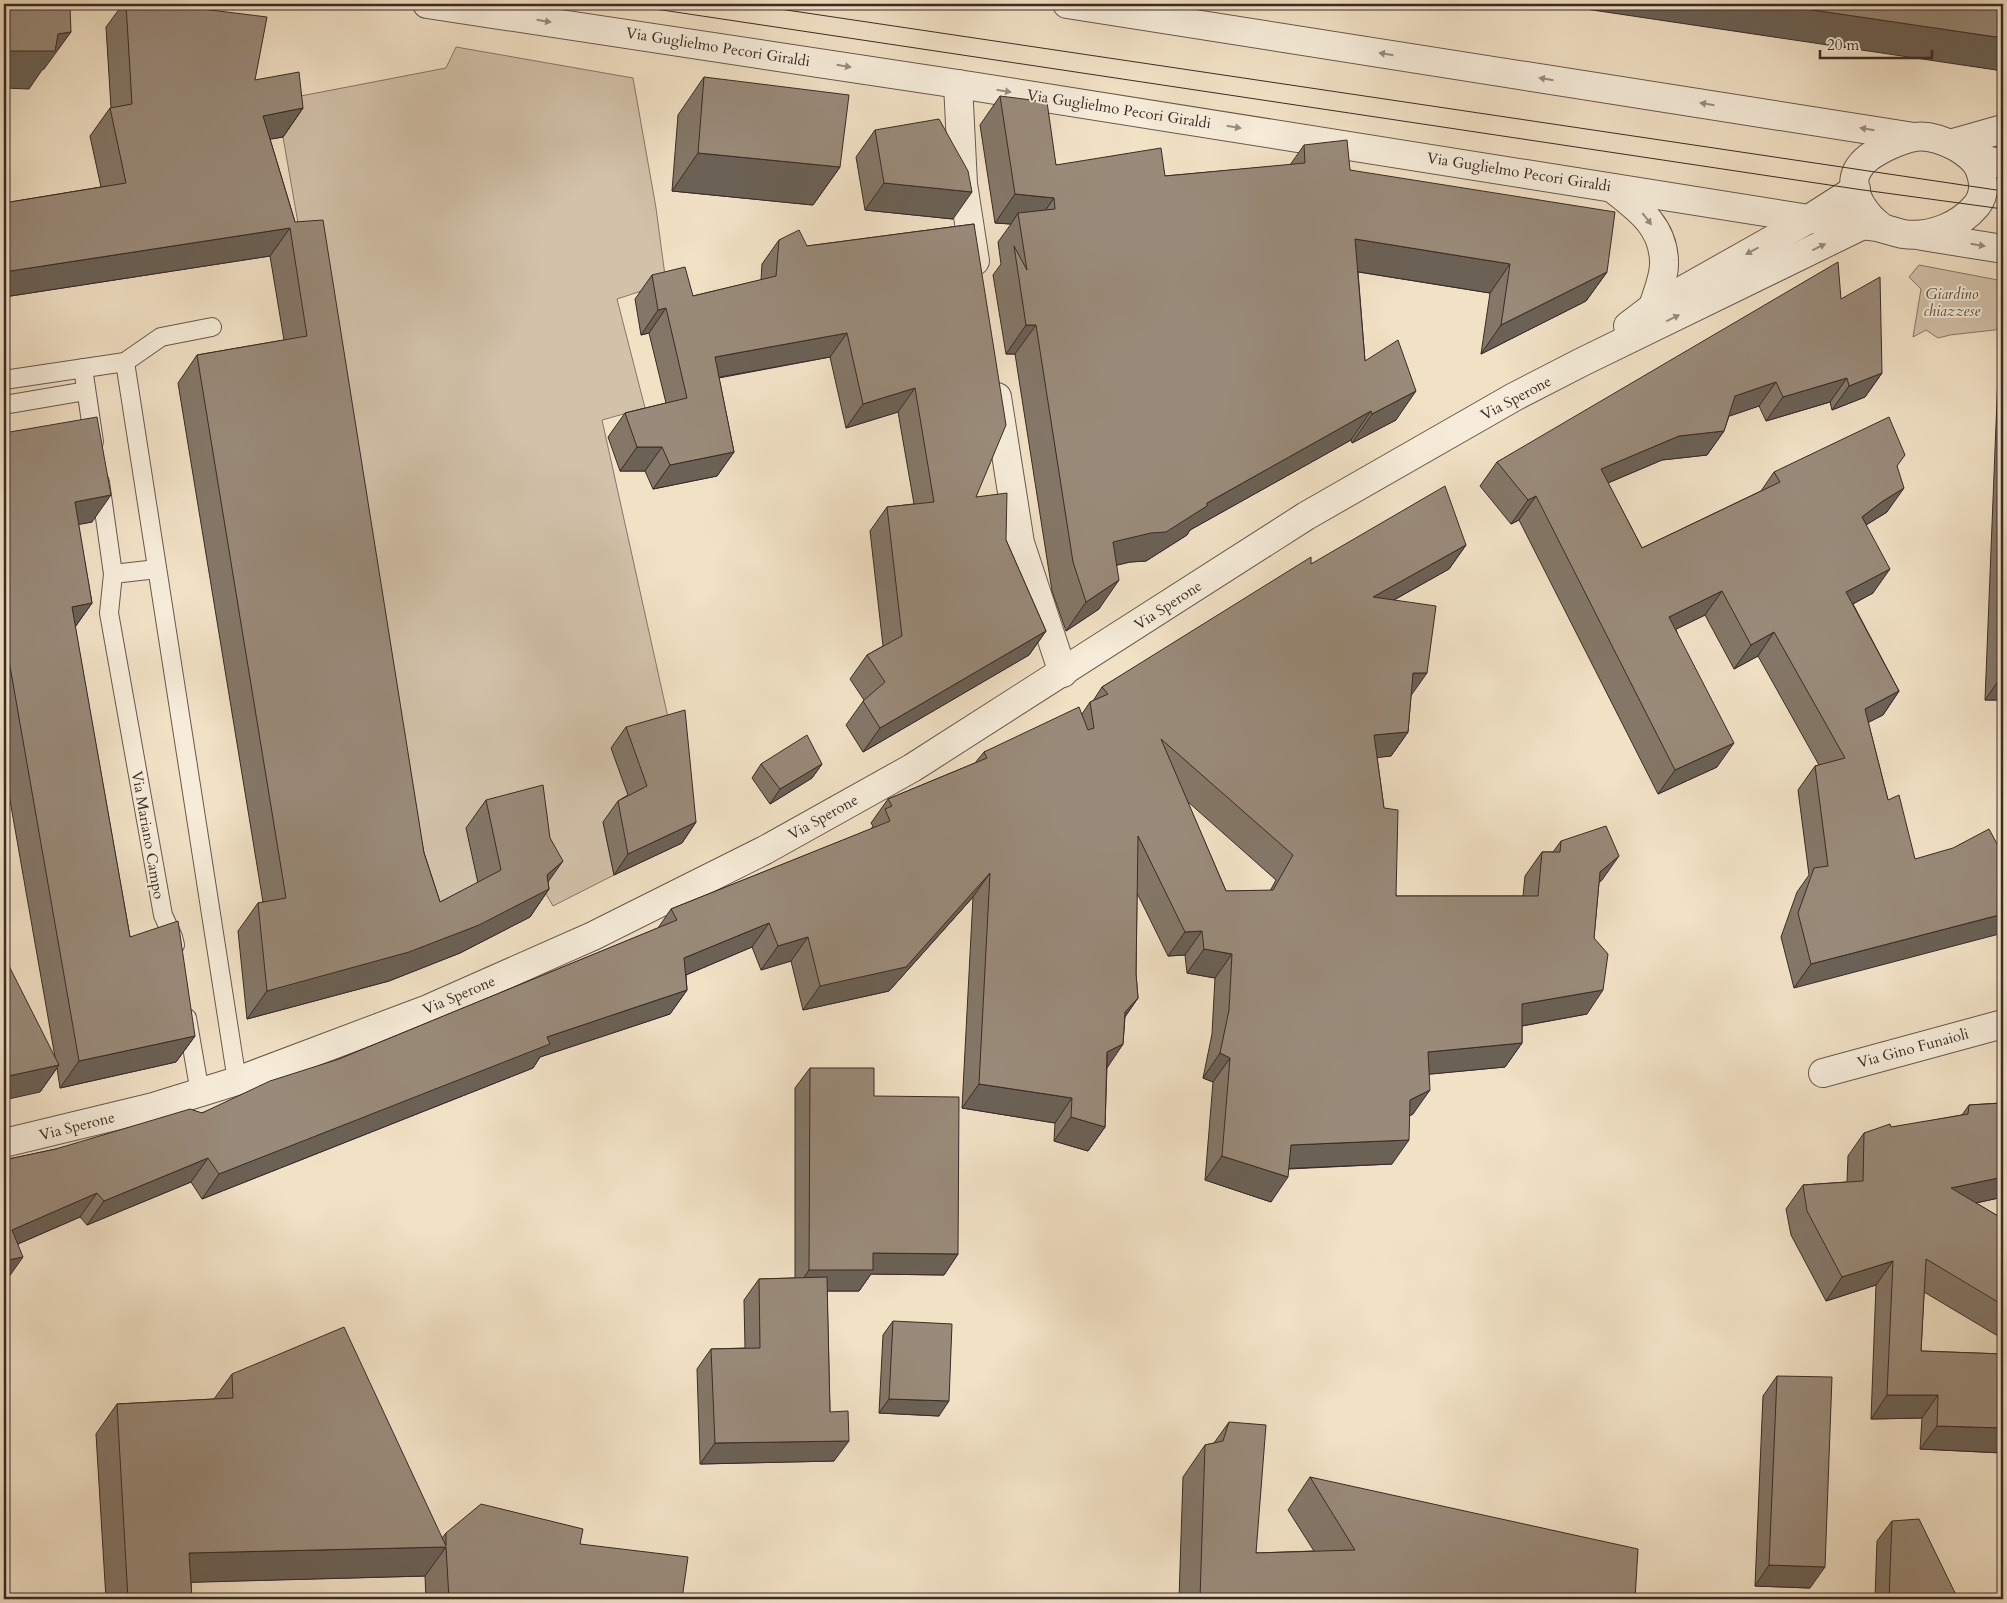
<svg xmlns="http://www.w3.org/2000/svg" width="2007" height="1603" font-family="Cardo,serif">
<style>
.green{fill:#d2c2aa;stroke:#867668}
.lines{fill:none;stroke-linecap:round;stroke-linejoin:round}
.lane-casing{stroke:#68584e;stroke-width:20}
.street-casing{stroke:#68584e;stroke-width:30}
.lane{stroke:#f6ecd9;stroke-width:18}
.street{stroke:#f6ecd9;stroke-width:28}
.tram{stroke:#3a2b26;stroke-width:1}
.wall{fill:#847768;stroke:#3a2b26;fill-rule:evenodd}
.shaded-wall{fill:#6b6155;stroke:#3a2b26}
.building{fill:#998a79;stroke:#3a2b26;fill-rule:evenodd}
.oneway{fill:#988c80}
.labels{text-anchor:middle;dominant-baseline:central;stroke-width:4;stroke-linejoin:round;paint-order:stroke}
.street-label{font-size:15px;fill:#3a2b26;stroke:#f6ecd9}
.park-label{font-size:15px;font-style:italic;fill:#584940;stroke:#f6ecd9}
</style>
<rect width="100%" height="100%" fill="#f1e1c5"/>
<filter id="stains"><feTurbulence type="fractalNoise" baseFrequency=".004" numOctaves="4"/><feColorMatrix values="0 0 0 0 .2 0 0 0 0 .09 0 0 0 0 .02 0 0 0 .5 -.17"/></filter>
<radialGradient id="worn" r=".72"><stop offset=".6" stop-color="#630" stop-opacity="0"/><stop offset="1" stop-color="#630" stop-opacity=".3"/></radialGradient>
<g class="green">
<polygon points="456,47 633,78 656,208 666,283 617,299 645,408 602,420 671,731 658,793 603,822 614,875 553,906 543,889 481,899 421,930 283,137 280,100 446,68"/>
<polygon points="1919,265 2003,281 2003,329 1950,335 1938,338 1926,330 1913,337 1921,289 1909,277"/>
</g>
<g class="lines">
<g class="lane-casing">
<g id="lane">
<polyline points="212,327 161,337 125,362 237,1081"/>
<polyline points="83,368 94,442"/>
<polyline points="4,380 125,362"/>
<polyline points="4,405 86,391"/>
<polyline points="100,482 113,574 109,613 163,915 173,937 175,945"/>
<polyline points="113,574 157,569"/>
<polyline points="187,1018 200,1093"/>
</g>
</g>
<g class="street-casing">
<g id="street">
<path d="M427 4 958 84 1809 219C1832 221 1854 224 1877 227 1886 229 1894 232 1903 234 1930 238 1960 226 1977 205 1986 193 1984 179 1978 166 1973 158 1966 153 1958 148 1946 141 1929 135 1915 137 1905 138 1895 143 1886 147 1875 153 1863 159 1857 171 1847 192 1867 217 1883 228"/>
<polyline points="1067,4 1914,137"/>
<polyline points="958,84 963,184 975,261"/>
<polyline points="1950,144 2003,129"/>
<polyline points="1972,157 2003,164"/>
<path d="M1612 188C1637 208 1663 225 1664 261 1665 276 1657 293 1653 307"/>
<polyline points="1922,236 2003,249"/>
<polyline points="1628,326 1653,307 1809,219 1856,189"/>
<polyline points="997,397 1020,543 1063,673"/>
<polyline points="1823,1073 2003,1024"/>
<polyline points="4,1143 153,1107 237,1081 428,1009 593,936 765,850 912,768 1306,516 1514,397 1582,362 1863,225"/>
</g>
</g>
<use href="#lane" class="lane"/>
<use href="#street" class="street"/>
<g class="tram">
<polyline points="622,4 1856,189 2003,209"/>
<polyline points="746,4 2003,191"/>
</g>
</g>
<g class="wall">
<polygon points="123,4 162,4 255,80 303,108 283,137 270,139 295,222 424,853 440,902 478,883 466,828 486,800 548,882 549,889 530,917 460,953 389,981 247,1019 238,931 258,903 263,902 178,383 197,355 284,340 270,256 4,297 4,203 101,187 90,136 110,108 111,108 106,27"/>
<polygon points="704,77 840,167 813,205 672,191 678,115"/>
<polygon points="1000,96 1056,165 1165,176 1290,165 1304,145 1350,170 1607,272 1586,301 1481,354 1490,293 1358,272 1365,361 1396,420 1352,443 1351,440 1190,530 1187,535 1146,561 1130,562 1117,565 1099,609 1066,631 1052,591 1015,354 1006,354 993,275 1001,264 998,242 1011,224 995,223 980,125"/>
<polygon points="875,130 953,219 865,210 856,157"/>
<polygon points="974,224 976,497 1006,540 1046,631 1029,655 863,752 846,725 864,700 850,679 867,655 883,646 870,531 887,507 914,504 898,412 846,428 830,357 719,378 734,452 717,476 653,489 645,471 620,471 608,437 625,413 666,403 649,333 641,335 635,299 652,275 693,296 761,280 762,264 779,240 807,246"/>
<polygon points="1841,299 1882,373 1865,397 1832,410 1830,402 1766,421 1759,406 1729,416 1724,431 1707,455 1662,460 1608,483 1642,548 1761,491 1774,472 1897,466 1887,512 1866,525 1873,593 1853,604 1899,691 1883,715 1868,722 1888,800 1915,859 1794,988 1781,937 1797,892 1809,875 1798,790 1815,766 1819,765 1758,656 1734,669 1705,615 1676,629 1717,767 1658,794 1519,520 1511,524 1480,486 1497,462"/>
<polygon points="2003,344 2003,700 1985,700 1999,350"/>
<polygon points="4,433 92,522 78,524 92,603 75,627 130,937 195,1036 176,1062 60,1088 57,1068 40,1092 55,1057 4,766"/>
<path d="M1466 545 1449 569 1394 600 1411 695 1408 732 1391 756 1377 757 1396 896H1523L1525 876 1542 852H1553L1561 841 1602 880 1599 882 1587 1014 1522 1026V1043L1505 1067 1429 1074 1413 1114 1409 1116 1392 1164 1289 1169 1271 1202 1205 1180 1213 1082 1203 1078 1212 1034 1215 978 1187 973 1185 955 1168 956 1137 893 1136 974 1138 998 1125 1017 1123 1044 1107 1067 1105 1127 1088 1151 1054 1141 1055 1123 962 1108 973 897 889 991 803 1010 791 961 761 970 752 947 686 975 687 990 670 1014 540 1057 533 1068 202 1199 191 1182 87 1225 80 1217 18 1244 6 1281 4 1160 56 1149 202 1113 339 1059 658 928 671 909 871 829 873 826 871 823 888 799 975 763 984 752 1082 714 1090 702 1093 701 1102 687 1311 564ZM1187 801 1276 880 1270 891H1226Z"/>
<polygon points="626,727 696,822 682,843 614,875 603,822 618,801 628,795 611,748"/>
<polygon points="761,764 822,764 812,778 770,804 752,778"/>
<polygon points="810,1068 874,1096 958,1254 944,1275 871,1274 859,1291 827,1291 830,1412 834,1461 700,1464 697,1369 711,1349 745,1348 744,1300 759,1279 795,1278 795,1088"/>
<polygon points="2003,1099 2003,1197 1976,1203 2003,1219 2003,1339 1924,1292 1921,1351 2003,1354 2003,1453 1920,1449 1922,1418 1871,1419 1876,1285 1826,1301 1791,1235 1786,1209 1803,1185 1847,1182 1848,1156 1864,1133 1962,1115 1969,1105 2000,1103"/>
<polygon points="893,1321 939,1416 879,1413 883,1335"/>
<polygon points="232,1374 442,1538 446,1533 580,1544 682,1599 426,1599 425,1576 191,1582 192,1599 106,1599 96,1434 117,1404 214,1399"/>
<polygon points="1777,1376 1810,1588 1755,1586 1763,1396"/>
<polygon points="1229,1422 1256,1553 1314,1551 1288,1510 1310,1477 1635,1599 1179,1599 1183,1477 1205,1445 1214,1443"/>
<polygon points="1892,1521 1958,1599 1875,1599 1877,1541"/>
</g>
<g class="shaded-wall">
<polygon points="1575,4 1772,4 2003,38 2003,71 1572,7"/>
<polygon points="71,32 44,69 42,70 29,89 4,88 4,51 58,34"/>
<polygon points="303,108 283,137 243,144 263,116"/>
<polygon points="698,153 840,167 813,205 672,191"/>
<polygon points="884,183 972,192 953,219 865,210"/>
<polygon points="1015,194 1054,198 1034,227 1018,213 1011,224 995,223"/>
<polygon points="290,228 270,256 4,297 4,272"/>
<polygon points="1355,239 1510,264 1490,293 1335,268"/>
<polygon points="1607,272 1586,301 1481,354 1501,325"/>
<polygon points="666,308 649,333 641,335 658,310"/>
<polygon points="1026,325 1036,325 1015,354 1006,354"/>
<polygon points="847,333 830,357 698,381 715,357"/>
<polygon points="1882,373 1865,397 1832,410 1849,386"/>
<polygon points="1847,378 1830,402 1766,421 1783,397"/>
<polygon points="1776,382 1759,406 1718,420 1735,396"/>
<polygon points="915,388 898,412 846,428 863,404"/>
<polygon points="1416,391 1396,420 1352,443 1372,414"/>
<polygon points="1371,411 1351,440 1190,530 1187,535 1146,561 1130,562 1093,571 1113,542 1207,503"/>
<polygon points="1724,431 1707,455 1662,460 1584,493 1601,469 1679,436"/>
<polygon points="637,447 662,447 645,471 620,471"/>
<polygon points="734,452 717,476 653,489 670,465"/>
<polygon points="1904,488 1887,512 1866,525 1862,517 1883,501"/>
<polygon points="111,495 92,522 56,529 75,502"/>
<polygon points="1536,496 1519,520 1511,524 1528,500"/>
<polygon points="1466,545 1449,569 1356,621 1373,597"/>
<polygon points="1890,569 1873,593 1830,616 1846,592"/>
<polygon points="1119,580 1099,609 1066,631 1086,602"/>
<polygon points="1722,591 1705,615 1652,641 1669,617"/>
<polygon points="92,603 73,630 72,607"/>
<polygon points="1046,631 1029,655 863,752 880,728"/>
<polygon points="1774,632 1758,656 1734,669 1751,645"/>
<polygon points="1413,673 1427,673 1410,697"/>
<polygon points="2003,674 2003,700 1985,700"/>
<polygon points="1899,691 1883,715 1848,733 1865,709"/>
<polygon points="1408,732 1391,756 1357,760 1374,735"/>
<polygon points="1734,743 1717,767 1658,794 1675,770"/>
<polygon points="822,764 812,778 770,804 780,789"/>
<polygon points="696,822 682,843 614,875 628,854"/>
<polygon points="1619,856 1602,880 1583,896 1600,872"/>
<polygon points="563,861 543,889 549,889 530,917 460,953 389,981 247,1019 267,991 547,875"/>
<polygon points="990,873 973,897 889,991 803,1010 820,986"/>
<polygon points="2003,914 2003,933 1794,988 1811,964"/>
<polygon points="769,923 752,947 667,983 684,958"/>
<polygon points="1202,931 1185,955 1168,956 1185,932"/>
<polygon points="808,937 791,961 761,970 778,946"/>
<polygon points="1204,949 1232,954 1215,978 1187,973"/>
<polygon points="687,990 670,1014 540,1057 533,1068 202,1199 219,1174 547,1037"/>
<polygon points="1603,990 1587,1014 1505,1029 1522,1004"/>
<polygon points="1138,998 1121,1022 1125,1012"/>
<polygon points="195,1036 176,1062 60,1088 79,1061"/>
<polygon points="1522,1043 1505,1067 1411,1076 1428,1052"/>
<polygon points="1123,1044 1107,1068 1107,1052"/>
<polygon points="1220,1053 1230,1058 1213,1082 1203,1078"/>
<polygon points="59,1065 40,1092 4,1100 4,1077"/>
<polygon points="979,1084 1072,1098 1055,1123 962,1108"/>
<polygon points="1430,1090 1413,1114 1393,1124 1410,1100"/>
<polygon points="1071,1117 1105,1127 1088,1151 1054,1141"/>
<polygon points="1409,1140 1392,1164 1275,1169 1291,1145"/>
<polygon points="1222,1156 1288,1177 1271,1202 1205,1180"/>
<polygon points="208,1158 191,1182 87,1225 104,1201"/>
<polygon points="2003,1177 2003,1197 1935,1212 1951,1188"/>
<polygon points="97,1193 80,1217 4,1250 12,1230"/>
<polygon points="873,1253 958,1254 944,1275 871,1274 859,1291 795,1291 809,1270"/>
<polygon points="23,1257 6,1281 4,1281 4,1261"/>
<polygon points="1893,1261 1876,1285 1826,1301 1842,1277"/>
<polygon points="1887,1395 1938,1395 1922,1418 1871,1419"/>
<polygon points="889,1399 949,1401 939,1416 879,1413"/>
<polygon points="1937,1426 2003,1428 2003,1453 1920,1449"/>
<polygon points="849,1441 834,1461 700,1464 715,1443"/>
<polygon points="446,1547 425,1576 168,1583 189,1553"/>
<polygon points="1769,1565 1825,1567 1810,1588 1755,1586"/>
</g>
<g class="building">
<polygon points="4,4 61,4 70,7 71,32 58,34 55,51 4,51"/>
<polygon points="126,4 162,4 267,17 255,80 299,72 303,108 263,116 295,222 323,220 424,853 440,902 501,870 486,800 543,785 550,838 563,861 547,875 549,889 479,925 409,952 267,991 258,903 286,898 197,355 307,336 290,228 4,272 4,203 126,183 110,108 132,104"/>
<polygon points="1772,4 2003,4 2003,38"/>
<polygon points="704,77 849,95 840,167 698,153"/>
<polygon points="1000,96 1047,102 1056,165 1161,148 1165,176 1305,163 1304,145 1347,140 1350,170 1615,212 1607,272 1501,325 1510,264 1355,239 1365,361 1398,340 1416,391 1372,414 1371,411 1207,503 1207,506 1166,532 1151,533 1113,542 1119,580 1086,602 1073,562 1036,325 1026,325 1014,246 1027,270 1018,213 1055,209 1054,198 1015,194"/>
<polygon points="939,119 968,171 972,192 884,183 875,130"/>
<polygon points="974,224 1006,425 976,497 1007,493 1006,540 1046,631 880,728 863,701 885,682 867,655 902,636 887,507 934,502 915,388 863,404 847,333 715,357 734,452 670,465 662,447 637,447 625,413 687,398 666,308 658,310 652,275 685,267 693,296 776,276 779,240 799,230 807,246"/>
<polygon points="1838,262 1841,299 1880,277 1882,373 1849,386 1847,378 1783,397 1776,382 1735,396 1724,431 1679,436 1601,469 1642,548 1780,482 1774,472 1889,417 1905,455 1897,466 1904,488 1883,501 1862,517 1890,569 1846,592 1899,691 1865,709 1888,800 1899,795 1915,859 1953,848 1989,829 2003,855 2003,914 1811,964 1798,913 1814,868 1828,866 1815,766 1845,758 1774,632 1751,645 1722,591 1669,617 1734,743 1675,770 1536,496 1528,500 1497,462"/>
<polygon points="97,417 111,495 75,502 92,603 72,607 130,937 178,921 195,1036 79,1061 4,632 4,433"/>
<path d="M1445 486 1466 545 1373 597 1436 606 1427 673H1413L1408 732 1374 735 1384 808 1398 810 1396 896H1538L1542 852H1560L1561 841 1606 826 1619 856 1600 872 1594 938 1608 954 1603 990 1522 1004V1043L1428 1052 1430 1090 1410 1100 1409 1140 1291 1145 1288 1177 1222 1156 1230 1058 1220 1053 1229 1010 1232 954 1204 949 1202 931 1185 932 1138 836 1136 974 1138 998 1125 1012 1123 1044 1107 1052 1105 1127 1071 1117 1072 1098 979 1084 990 873 906 967 820 986 808 937 778 946 769 923 684 958 687 990 547 1037 550 1044 219 1174 208 1158 104 1201 97 1193 12 1230 23 1257 4 1261V1160L56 1149 190 1109 202 1113 270 1081 339 1059 677 920 671 909 890 821 885 809 892 806 888 799 987 758 984 752 1079 707 1088 730 1094 728 1090 702 1108 694 1102 687 1311 557V564ZM1161 739 1293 855 1273 890 1226 891Z"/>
<polygon points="685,710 696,822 628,854 618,801 647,786 626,727"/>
<polygon points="807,735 822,764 780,789 761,764"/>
<polygon points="4,956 59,1065 4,1077"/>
<polygon points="810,1068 874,1068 874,1096 959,1097 958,1254 873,1253 873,1270 809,1270"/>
<polygon points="2003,1103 2003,1177 1951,1188 2003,1219 2003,1305 1926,1259 1921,1351 2003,1354 2003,1428 1937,1426 1938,1395 1887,1395 1893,1261 1842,1277 1807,1211 1803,1185 1863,1181 1864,1133 1890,1124 1891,1127 1968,1114 1969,1105"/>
<polygon points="827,1277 830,1412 848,1411 849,1441 715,1443 711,1349 760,1348 759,1279"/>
<polygon points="893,1321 952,1324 949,1401 889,1399"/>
<polygon points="344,1327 446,1546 446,1533 481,1504 583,1529 580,1544 688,1557 682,1599 449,1599 446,1547 189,1553 192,1599 128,1599 117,1404 233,1398 232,1374"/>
<polygon points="1777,1376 1832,1377 1825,1567 1769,1565"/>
<polygon points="1229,1422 1266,1425 1256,1553 1355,1550 1310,1477 1638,1549 1635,1599 1200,1599 1205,1445 1223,1441"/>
<polygon points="1919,1519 1958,1599 1889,1599 1892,1521"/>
</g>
<defs><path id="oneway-solid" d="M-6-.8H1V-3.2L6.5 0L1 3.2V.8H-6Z" transform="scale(1.25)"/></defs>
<g class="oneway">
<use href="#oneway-solid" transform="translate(544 21) rotate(9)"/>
<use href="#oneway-solid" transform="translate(1386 54) rotate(-171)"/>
<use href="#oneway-solid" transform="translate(844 66) rotate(9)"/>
<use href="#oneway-solid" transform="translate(1546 79) rotate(-171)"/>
<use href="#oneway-solid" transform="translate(1004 91) rotate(9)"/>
<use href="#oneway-solid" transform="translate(1707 104) rotate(-171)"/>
<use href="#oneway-solid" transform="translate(1234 127) rotate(9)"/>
<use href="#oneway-solid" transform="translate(1867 129) rotate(-171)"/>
<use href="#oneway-solid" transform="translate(1647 219) rotate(52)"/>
<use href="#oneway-solid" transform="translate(1978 245) rotate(9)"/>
<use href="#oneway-solid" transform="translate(1819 247) rotate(-26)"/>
<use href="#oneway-solid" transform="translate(1752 251) rotate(151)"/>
<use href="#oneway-solid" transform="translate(1673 318) rotate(-26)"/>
</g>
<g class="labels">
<g class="street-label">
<text transform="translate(718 47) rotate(9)">Via Guglielmo Pecori Giraldi</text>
<text transform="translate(1119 109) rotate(9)">Via Guglielmo Pecori Giraldi</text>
<text transform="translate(1519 172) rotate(9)">Via Guglielmo Pecori Giraldi</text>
<text transform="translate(1516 398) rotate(-28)">Via Sperone</text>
<text transform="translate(1168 605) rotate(-33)">Via Sperone</text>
<text transform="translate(823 817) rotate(-29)">Via Sperone</text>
<text transform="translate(148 835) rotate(80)">Via Mariano Campo</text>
<text transform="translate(459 995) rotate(-23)">Via Sperone</text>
<text transform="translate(1913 1048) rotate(-15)">Via Gino Funaioli</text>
<text transform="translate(77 1126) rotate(-14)">Via Sperone</text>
</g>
<g class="park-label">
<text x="1952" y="294">Giardino<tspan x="1952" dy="17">chiazzese</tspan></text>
</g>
</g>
<rect width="2007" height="1603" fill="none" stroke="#f1e1c5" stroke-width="20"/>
<rect x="5" y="5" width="1997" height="1593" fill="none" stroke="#3a2b26" stroke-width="2.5"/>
<rect x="10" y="10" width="1987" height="1583" fill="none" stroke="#3a2b26"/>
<path d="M1820 50v8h112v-8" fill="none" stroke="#3a2b26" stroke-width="2.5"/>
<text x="1827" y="50" font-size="15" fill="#3a2b26" stroke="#f6ecd9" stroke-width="4" paint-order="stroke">20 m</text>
<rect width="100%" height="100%" filter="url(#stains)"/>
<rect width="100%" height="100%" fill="url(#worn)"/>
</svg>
